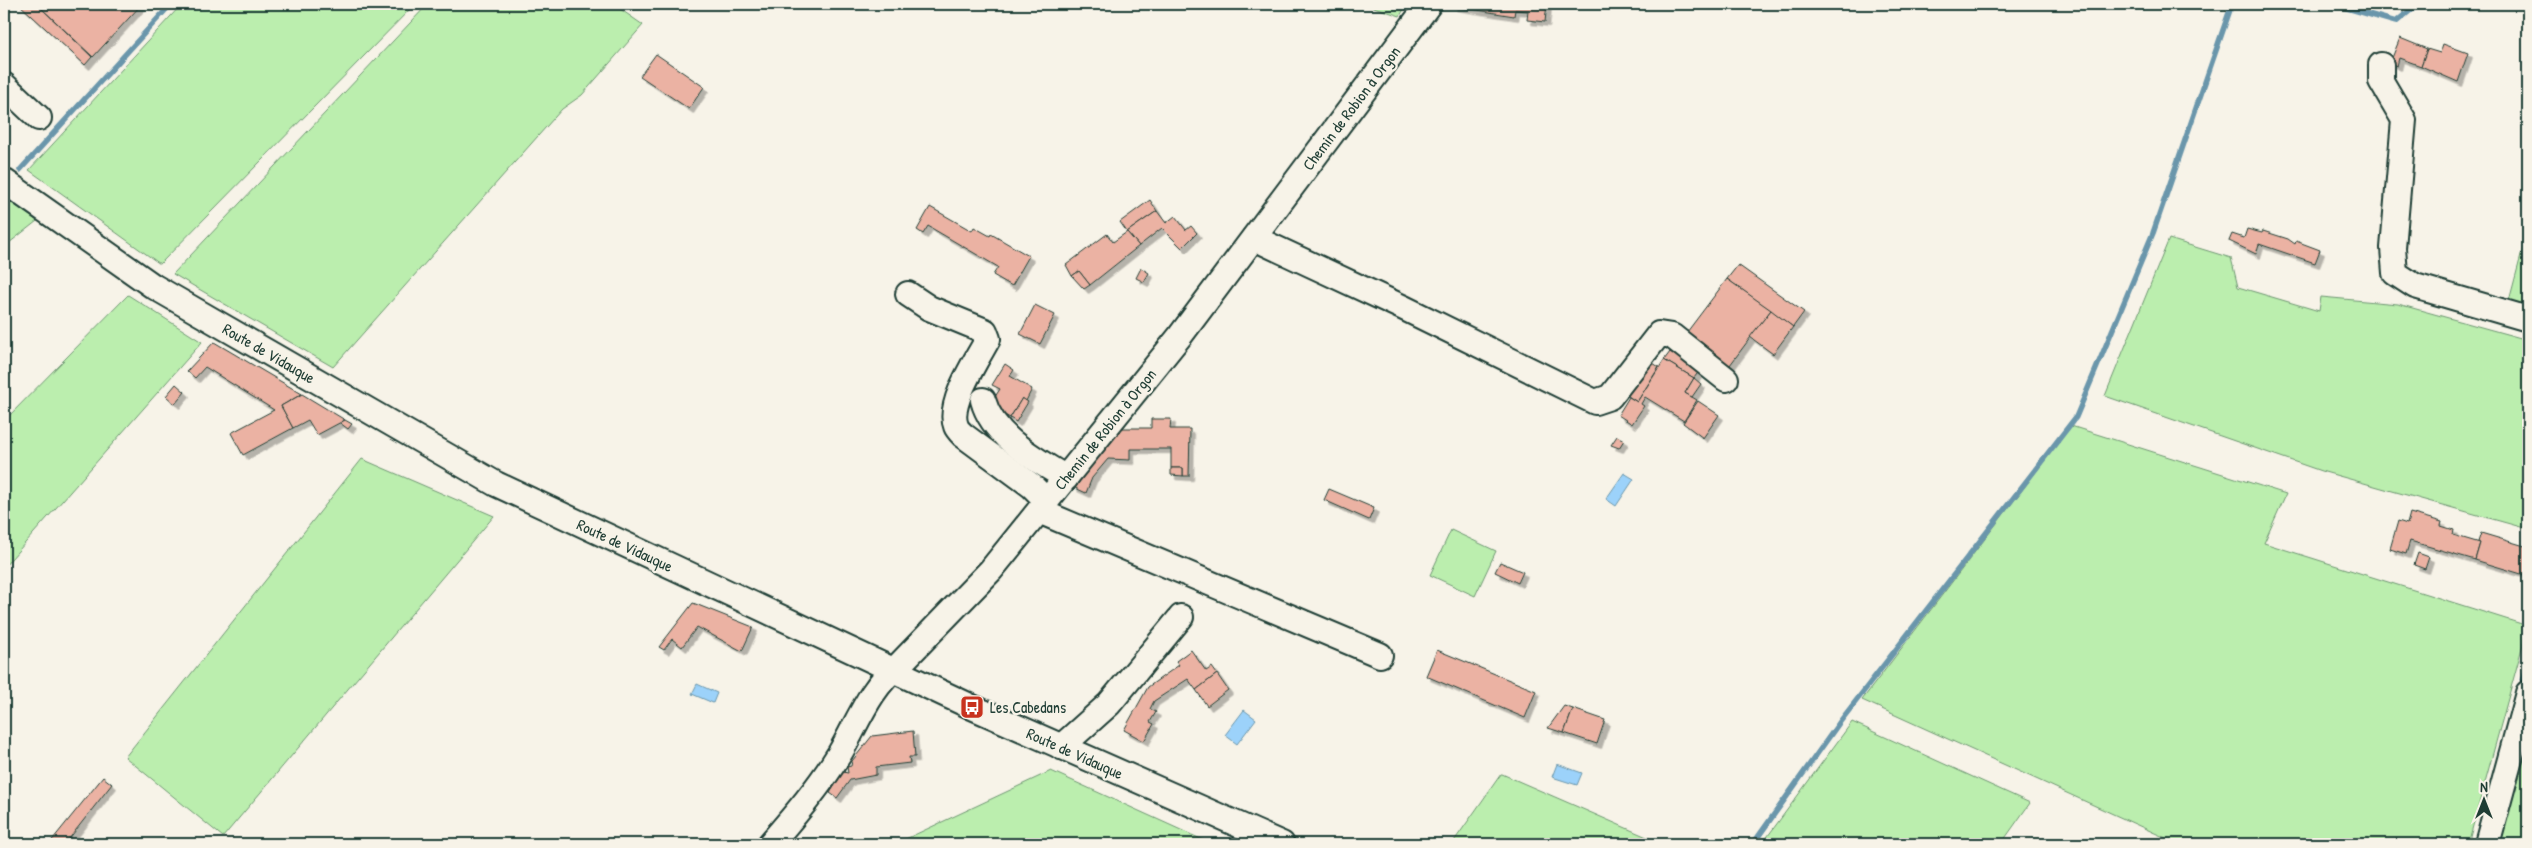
<svg xmlns="http://www.w3.org/2000/svg" width="2532" height="848" font-family="'Patrick Hand',sans-serif">
<style>
.green{fill:#bbeeae;stroke:#6d9671}
.water{fill:#9cd2fa;stroke:#6a96ab}
.lines{fill:none;stroke-linecap:round;stroke-linejoin:round}
.stream{stroke:#6a96ab;stroke-width:5.5}
.building{fill:#ebb2a3;stroke:#1f3d34;filter:url(#shadow)}
.minor-casing{stroke:#1f3d34;stroke-width:28}
.minor{stroke:#f7f3e8;stroke-width:24}
.labels{text-anchor:middle;dominant-baseline:central;stroke-width:4.5;stroke-linejoin:round;paint-order:stroke}
.street-label{font-size:16px;fill:#1f3d34;stroke:#f7f3e8}
.poi-label{font-size:16px;fill:#1f3d34;stroke:#f7f3e8;text-anchor:start}
</style>
<defs>
<filter id="shadow"><feDropShadow dx="4.5" dy="4.5" stdDeviation="0" flood-color="#0004"/></filter>
</defs>
<rect width="100%" height="100%" fill="#f7f3e8"/>
<filter id="ink" filterUnits="userSpaceOnUse"><feTurbulence type="fractalNoise" baseFrequency=".02" numOctaves="2"/><feDisplacementMap in="SourceGraphic" scale="10" xChannelSelector="R" yChannelSelector="G"/><feConvolveMatrix kernelMatrix="1 2 1 2 8 2 1 2 1" color-interpolation-filters="sRGB"/></filter>
<g filter="url(#ink)">
<g class="green">
<polygon points="182,4 415,4 160,264 29,170"/>
<polygon points="428,4 613,4 643,25 582,95 562,109 333,367 173,274"/>
<polygon points="1365,4 1407,4 1400,16"/>
<polygon points="4,197 37,221 4,247"/>
<polygon points="2528,229 2528,307 2509,301"/>
<polygon points="2169,239 2231,258 2238,287 2319,311 2321,297 2398,304 2528,340 2528,529 2321,471 2105,396"/>
<polygon points="128,295 202,342 4,567 4,421"/>
<polygon points="2071,426 2286,494 2264,543 2528,626 2468,844 2179,844 1862,700"/>
<polygon points="362,459 494,516 223,837 125,757"/>
<polygon points="1451,530 1496,551 1475,596 1430,575"/>
<polygon points="1852,722 2030,803 2001,844 1762,844"/>
<polygon points="2528,724 2528,844 2496,844"/>
<polygon points="1051,771 1203,840 1201,844 895,844"/>
<polygon points="1501,774 1502,774 1663,844 1452,844"/>
</g>
<g class="water">
<polygon points="1624,473 1634,479 1616,506 1606,499"/>
<polygon points="697,684 717,693 713,703 692,694"/>
<polygon points="1244,710 1256,719 1237,744 1225,735"/>
<polygon points="1557,764 1582,773 1577,785 1552,777"/>
</g>
<g class="lines">
<g class="stream">
<polyline points="2333,4 2396,22 2418,4"/>
<polyline points="20,170 171,4"/>
<polyline points="2521,688 2528,664"/>
<polyline points="1753,844 1839,723 2076,417 2153,233 2232,4"/>
</g>
</g>
<g class="building">
<polygon points="19,4 37,4 92,57 85,65"/>
<polygon points="37,4 142,4 93,57"/>
<polygon points="1453,4 1547,4 1545,22 1527,20 1528,11 1515,10 1514,16 1452,6"/>
<polygon points="2400,38 2427,49 2421,66 2399,58 2397,66 2390,63"/>
<polygon points="2443,44 2468,53 2458,82 2421,66 2427,49 2440,53"/>
<polygon points="656,54 704,87 689,109 640,76"/>
<polygon points="1150,200 1157,211 1127,232 1120,222"/>
<polygon points="930,207 972,231 974,227 990,236 991,234 1029,256 1012,286 993,275 998,267 928,226 923,234 917,230"/>
<polygon points="1157,211 1166,223 1175,216 1186,230 1191,226 1197,233 1182,248 1162,228 1139,246 1127,232"/>
<polygon points="2247,229 2262,233 2263,231 2288,239 2295,244 2296,241 2320,250 2315,263 2259,244 2256,254 2229,241 2232,234 2244,238"/>
<polygon points="1127,232 1139,246 1090,285 1079,271 1072,276 1066,265 1107,234 1113,242"/>
<polygon points="1738,265 1804,312 1793,327 1727,279"/>
<polygon points="1141,268 1149,273 1144,282 1136,278"/>
<polygon points="1079,271 1090,285 1084,289 1072,276"/>
<polygon points="1727,279 1771,310 1727,369 1684,336"/>
<polygon points="1035,305 1055,315 1040,344 1020,334"/>
<polygon points="1771,310 1793,327 1773,354 1750,337"/>
<polygon points="214,342 302,394 281,406 293,428 243,455 231,433 274,410 205,367 195,378 187,371"/>
<polygon points="1670,352 1700,370 1694,378 1664,360"/>
<polygon points="1647,359 1659,367 1637,402 1625,394"/>
<polygon points="1664,360 1694,378 1685,393 1697,400 1684,421 1645,397 1641,404 1644,406 1632,424 1618,415 1629,397 1637,402"/>
<polygon points="1005,364 1014,370 1010,376 1032,389 1026,401 1022,398 1010,418 989,406 1000,389 992,385"/>
<polygon points="1694,378 1701,384 1692,397 1685,393"/>
<polygon points="176,384 185,392 175,404 166,396"/>
<polygon points="302,394 345,420 317,435 308,420 293,428 281,406"/>
<polygon points="1022,398 1028,402 1016,422 1010,418"/>
<polygon points="1698,401 1719,415 1703,438 1683,423"/>
<polygon points="1151,419 1171,419 1170,429 1190,429 1189,476 1183,476 1183,468 1171,468 1171,449 1130,449 1130,460 1108,459 1092,478 1086,493 1073,487 1116,428 1151,428"/>
<polygon points="345,420 352,424 348,429 340,423"/>
<polygon points="1617,436 1624,440 1619,448 1611,445"/>
<polygon points="1171,468 1183,468 1183,476 1171,475"/>
<polygon points="1329,489 1374,508 1369,520 1324,500"/>
<polygon points="2410,513 2442,522 2441,526 2454,530 2453,535 2480,543 2475,560 2410,541 2406,554 2390,549 2398,521 2407,524"/>
<polygon points="2481,533 2528,547 2528,576 2475,560 2480,543 2478,542"/>
<polygon points="2418,553 2429,557 2425,569 2414,565"/>
<polygon points="1500,562 1523,572 1518,583 1495,572"/>
<polygon points="693,603 753,627 742,651 697,627 682,647 672,639 664,650 659,647"/>
<polygon points="1191,650 1206,671 1212,667 1217,674 1196,690 1188,679 1154,701 1150,709 1156,712 1150,722 1154,724 1144,741 1124,730 1148,687 1179,665 1176,661"/>
<polygon points="1437,650 1536,691 1525,718 1426,676"/>
<polygon points="1217,674 1228,690 1207,706 1196,690"/>
<polygon points="1564,706 1573,709 1564,733 1548,728"/>
<polygon points="1573,709 1605,720 1597,744 1564,733"/>
<polygon points="913,731 915,757 909,757 910,763 876,767 876,775 850,780 837,798 830,793 843,772 848,773 847,767 851,766 852,761 872,736"/>
<polygon points="103,777 112,784 65,844 49,844"/>
</g>
<g class="lines">
<g class="minor-casing">
<g id="minor">
<polyline points="2381,65 2381,81 2404,120 2393,248 2395,273 2415,286 2528,319"/>
<polyline points="4,85 39,118"/>
<polyline points="4,181 153,286 496,484 972,707 1282,844"/>
<polyline points="1254,238 1404,308 1595,402 1610,397 1659,334 1672,336 1726,379"/>
<path d="M908 294 929 308 985 331 988 339C977 359 947 404 956 426 957 429 961 433 963 435L1032 486 1047 501"/>
<path d="M983 400C993 437 1034 458 1066 478"/>
<polyline points="1039,511 1380,655"/>
<polyline points="1061,747 1109,704 1181,617"/>
<path d="M770 844C795 815 820 786 840 753 858 722 870 687 899 665L991 570 1180 336 1429 4"/>
<polyline points="2487,844 2528,693"/>
</g>
</g>
<use href="#minor" class="minor"/>
</g>
</g>
<defs>
<g id="bus-square" transform="scale(1.25)"><rect x="-9" y="-9" width="18" height="18" rx="4" fill="#c8321e" stroke="#f7f3e8"/><path d="M-5-6H5V4H4V6H2V4H-2V6H-4V4H-5ZM-3.5-4V0h7V-4ZM-3.5 1.2v1.5H-2V1.2ZM2 1.2v1.5H3.5V1.2Z" fill="#fff"/></g>
</defs>
<g fill-rule="evenodd">
<use href="#bus-square" x="972" y="707"/>
</g>
<g class="labels">
<g class="street-label">
<text transform="translate(1351 108) rotate(-53)">Chemin de Robion à Orgon</text>
<text transform="translate(269 353) rotate(30)">Route de Vidauque</text>
<text transform="translate(1105 429) rotate(-51)">Chemin de Robion à Orgon</text>
<text transform="translate(625 545) rotate(25)">Route de Vidauque</text>
<text transform="translate(1075 753) rotate(24)">Route de Vidauque</text>
</g>
<g class="poi-label">
<text x="990" y="707">Les Cabedans</text>
</g>
</g>
<rect width="2532" height="848" fill="none" stroke="#f7f3e8" stroke-width="20"/>
<rect x="10" y="10" width="2512" height="828" fill="none" stroke="#1f3d34" stroke-width="2" filter="url(#ink)"/>
<g transform="translate(2484 800)" stroke="#f7f3e8" stroke-width="4" paint-order="stroke">
<path d="M0-4L9 19L0 12L-9 19Z" fill="#1f3d34"/>
<text y="-8" font-size="14" font-weight="bold" text-anchor="middle" fill="#1f3d34">N</text>
</g>
</svg>
